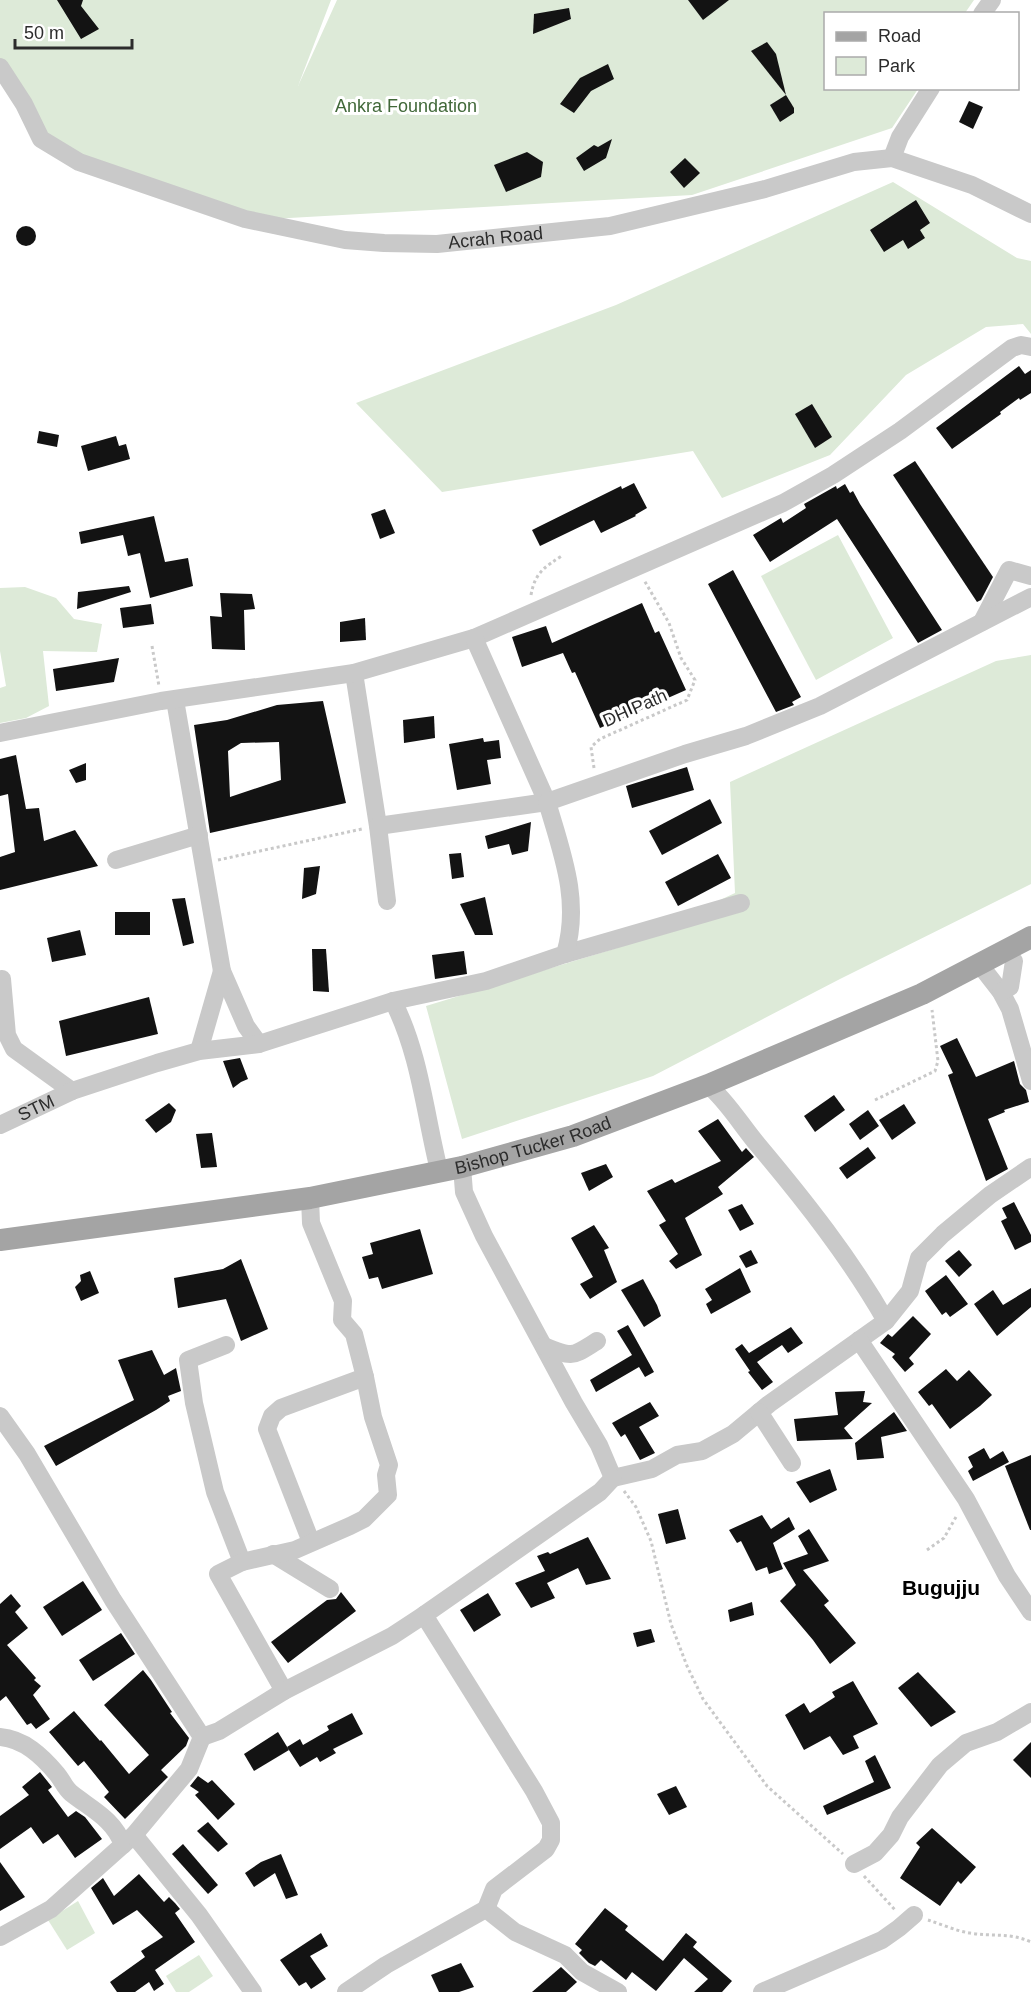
<svg xmlns="http://www.w3.org/2000/svg" width="1031" height="1992" font-family="Arial,sans-serif">
<style>
.green{fill:#ddead8}
.building{fill:#131313;fill-rule:evenodd}
.lines{fill:none;stroke-linecap:round;stroke-linejoin:round}
.path{stroke:#c9c9c9;stroke-width:3;stroke-dasharray:3 3;stroke-linecap:butt}
.minor{stroke:#c9c9c9;stroke-width:18}
.major{stroke:#a4a4a4;stroke-width:22}
.labels{text-anchor:middle;dominant-baseline:central;stroke-width:6;stroke-linejoin:round;paint-order:stroke}
.park-label{font-size:18px;fill:#416839;stroke:#fff}
.street-label{font-size:18px;fill:#2c2c2c;stroke:#fff}
.quarter-label{font-size:21px;font-weight:bold;fill:#000;stroke:#fff}
</style>
<rect width="100%" height="100%" fill="#fff"/>
<g class="green">
<polygon points="0,0 331,0 298,86 337,0 974,0 965,13 826,14 826,88 918,89 892,128 692,195 237,221 41,139 0,69"/>
<polygon points="893,182 1017,258 1031,261 1031,334 1023,324 986,327 906,375 830,455 722,498 693,451 442,492 356,403 616,305"/>
<polygon points="838,535 893,638 816,680 761,576"/>
<polygon points="25,587 56,598 74,619 102,624 97,652 43,651 49,706 26,718 0,723 0,688 6,686 0,651 0,588"/>
<polygon points="1031,655 1031,884 840,979 653,1076 462,1139 426,1006 617,948 735,893 730,782 996,661"/>
<polygon points="78,1901 95,1933 67,1950 48,1920"/>
<polygon points="199,1955 213,1976 189,1992 176,1992 166,1976"/>
</g>
<g class="building">
<polygon points="57,0 83,0 81,6 99,29 81,39"/>
<polygon points="688,0 729,0 703,20"/>
<polygon points="569,8 571,19 533,34 534,14"/>
<polygon points="767,42 776,54 786,95 751,51"/>
<polygon points="608,64 614,79 591,91 574,113 560,104 580,78"/>
<polygon points="786,95 794,108 794,113 780,122 770,105"/>
<polygon points="969,101 983,107 973,129 959,122"/>
<polygon points="612,139 606,158 584,171 576,158 594,145 598,147"/>
<polygon points="527,152 543,162 541,177 506,192 494,165"/>
<polygon points="685,158 700,173 684,188 670,172"/>
<polygon points="916,200 930,223 920,230 925,238 908,249 903,240 884,252 870,230"/>
<circle cx="26" cy="236" r="10"/>
<polygon points="1019,366 1025,374 1031,370 1031,393 1020,400 1019,398 1000,412 1001,414 952,449 936,428"/>
<polygon points="812,404 832,437 815,448 795,414"/>
<polygon points="39,431 59,435 57,447 37,443"/>
<polygon points="116,436 119,446 126,444 130,459 88,471 81,446"/>
<polygon points="915,461 993,577 981,600 977,602 893,475"/>
<polygon points="634,483 647,508 635,515 636,516 601,533 594,520 540,546 532,530 621,486 622,489"/>
<polygon points="845,484 850,493 853,491 860,504 942,630 918,643 837,519 770,562 753,535 781,518 783,523 806,508 804,504 836,486 837,489"/>
<polygon points="385,509 395,533 380,539 371,514"/>
<polygon points="154,516 165,562 188,558 193,586 150,598 140,553 128,556 123,535 81,544 79,532"/>
<polygon points="733,570 801,697 792,702 794,705 776,712 708,584"/>
<polygon points="129,586 131,592 77,609 78,592"/>
<polygon points="220,593 252,594 255,609 244,610 245,650 212,649 210,616 222,617"/>
<polygon points="642,603 655,633 659,631 686,690 600,728 575,672 572,673 563,653 522,667 512,637 546,626 552,643"/>
<polygon points="151,604 154,624 123,628 120,608"/>
<polygon points="365,618 366,640 340,642 340,622"/>
<polygon points="119,658 114,682 56,691 53,669"/>
<path d="M323 701 346 803 210 833 194 725 227 720 277 705ZM279 742 281 780 230 797 228 751 241 743Z"/>
<polygon points="434,716 435,738 404,743 403,720"/>
<polygon points="483,738 484,742 499,740 501,758 487,760 491,784 457,790 449,744"/>
<polygon points="16,755 26,809 39,808 44,841 75,830 98,866 0,890 0,857 15,852 8,794 0,796 0,759"/>
<polygon points="86,763 86,780 76,783 69,770"/>
<polygon points="687,767 694,790 632,808 626,786"/>
<polygon points="710,799 722,823 662,855 649,831"/>
<polygon points="531,822 528,851 512,855 509,844 488,849 485,836"/>
<polygon points="461,853 464,877 452,879 449,854"/>
<polygon points="718,854 731,878 678,906 665,882"/>
<polygon points="320,866 316,894 302,899 304,868"/>
<polygon points="485,897 493,935 475,935 460,904"/>
<polygon points="185,898 194,943 183,946 172,899"/>
<rect x="115" y="912" width="35" height="23"/>
<polygon points="80,930 86,955 52,962 47,938"/>
<polygon points="312,949 326,949 329,992 313,991"/>
<polygon points="464,951 467,974 435,979 432,955"/>
<polygon points="149,997 158,1034 66,1056 59,1021"/>
<polygon points="957,1038 976,1077 1014,1061 1020,1084 1026,1090 1029,1102 1004,1110 1005,1112 988,1119 1008,1169 986,1181 948,1075 953,1073 940,1046"/>
<polygon points="240,1058 248,1079 241,1082 233,1088 223,1061"/>
<polygon points="834,1095 845,1110 815,1132 804,1116"/>
<polygon points="169,1103 176,1110 171,1122 156,1133 145,1120"/>
<polygon points="904,1104 916,1123 892,1140 879,1120"/>
<polygon points="868,1110 879,1126 860,1140 849,1124"/>
<polygon points="718,1119 742,1152 746,1148 754,1157 718,1187 723,1194 685,1218 702,1255 676,1269 669,1261 678,1254 659,1225 666,1221 647,1191 672,1179 675,1183 721,1161 698,1131"/>
<polygon points="212,1133 217,1167 201,1168 196,1134"/>
<polygon points="868,1147 876,1158 847,1179 839,1168"/>
<polygon points="606,1164 613,1177 589,1191 581,1173"/>
<polygon points="1014,1202 1031,1235 1031,1242 1015,1250 1001,1221 1007,1218 1002,1208"/>
<polygon points="742,1204 754,1224 740,1231 728,1210"/>
<polygon points="594,1225 609,1248 604,1250 617,1282 590,1299 580,1284 593,1277 571,1238"/>
<polygon points="420,1229 433,1274 382,1289 378,1277 369,1279 362,1257 373,1254 370,1243"/>
<polygon points="751,1250 758,1263 746,1268 739,1256"/>
<polygon points="959,1250 972,1265 959,1277 945,1261"/>
<polygon points="241,1259 268,1329 241,1341 226,1299 178,1308 174,1278 223,1269"/>
<polygon points="740,1268 751,1292 711,1314 706,1304 712,1300 705,1289"/>
<polygon points="90,1271 99,1293 81,1301 75,1287 81,1281 80,1275"/>
<polygon points="946,1275 968,1304 950,1317 946,1312 942,1315 925,1291"/>
<polygon points="643,1279 657,1305 661,1316 644,1327 621,1290"/>
<polygon points="1031,1288 1031,1307 997,1336 974,1304 993,1290 1003,1305"/>
<polygon points="913,1316 931,1334 909,1358 914,1364 905,1372 892,1357 895,1354 880,1343 888,1334 892,1337"/>
<polygon points="628,1325 654,1372 645,1377 639,1367 596,1392 590,1380 632,1355 617,1331"/>
<polygon points="791,1327 803,1343 788,1353 782,1345 757,1362 773,1382 762,1390 748,1372 750,1371 735,1349 742,1344 749,1353"/>
<polygon points="152,1350 164,1375 176,1368 181,1391 168,1396 170,1401 156,1410 56,1466 44,1446 134,1400 118,1360"/>
<polygon points="946,1369 957,1381 969,1370 992,1395 980,1406 950,1429 932,1404 929,1406 918,1392"/>
<polygon points="865,1391 863,1402 872,1403 844,1428 853,1439 797,1441 794,1419 838,1415 835,1392"/>
<polygon points="650,1402 659,1416 639,1427 655,1453 640,1460 625,1434 621,1437 612,1423"/>
<polygon points="894,1412 907,1431 881,1437 884,1458 857,1460 855,1443"/>
<polygon points="984,1448 990,1459 1003,1451 1009,1462 973,1481 968,1471 973,1467 968,1457"/>
<polygon points="1031,1455 1031,1530 1030,1530 1005,1466"/>
<polygon points="830,1469 837,1490 810,1503 796,1482"/>
<polygon points="678,1509 686,1539 666,1544 658,1514"/>
<polygon points="762,1515 771,1529 789,1517 795,1529 773,1543 783,1569 769,1574 767,1567 756,1571 741,1541 737,1543 729,1530"/>
<polygon points="809,1529 829,1561 803,1570 829,1601 824,1605 856,1643 830,1664 813,1640 780,1601 796,1585 783,1563 808,1554 798,1536"/>
<polygon points="588,1537 611,1579 586,1585 578,1568 547,1583 555,1598 531,1608 515,1583 545,1571 537,1556 548,1552 550,1554"/>
<polygon points="83,1581 102,1610 62,1636 43,1607"/>
<polygon points="341,1592 356,1611 288,1663 271,1642 327,1600 336,1599"/>
<polygon points="488,1593 501,1615 474,1632 460,1610"/>
<polygon points="11,1594 21,1606 15,1612 28,1628 7,1645 36,1678 34,1680 41,1686 33,1695 50,1719 36,1729 31,1723 27,1725 6,1696 0,1701 0,1604"/>
<polygon points="752,1602 754,1615 730,1622 728,1610"/>
<polygon points="651,1629 655,1642 637,1647 633,1633"/>
<polygon points="121,1633 135,1654 93,1681 79,1660"/>
<polygon points="143,1670 151,1680 172,1712 170,1713 189,1738 186,1746 161,1770 168,1777 125,1819 104,1797 109,1792 84,1761 78,1766 49,1732 74,1711 100,1741 101,1740 129,1774 149,1755 104,1705"/>
<polygon points="918,1672 956,1712 931,1727 898,1688"/>
<polygon points="853,1681 878,1724 853,1736 859,1748 843,1755 830,1736 804,1750 785,1715 804,1703 810,1713 835,1697 832,1692"/>
<polygon points="352,1713 363,1734 333,1749 336,1753 320,1762 317,1757 300,1767 287,1747 300,1739 303,1745 329,1730 327,1726"/>
<polygon points="278,1732 289,1750 254,1771 244,1754"/>
<polygon points="1031,1742 1031,1778 1013,1760"/>
<polygon points="875,1755 891,1788 827,1815 823,1806 874,1782 865,1761"/>
<polygon points="40,1772 52,1787 48,1790 68,1817 76,1811 85,1817 102,1839 75,1858 58,1834 43,1844 31,1827 0,1849 0,1816 29,1795 22,1787"/>
<polygon points="198,1776 208,1783 212,1780 235,1804 218,1820 195,1795 199,1792 190,1786"/>
<polygon points="676,1786 687,1807 669,1815 657,1794"/>
<polygon points="208,1822 228,1844 218,1852 197,1831"/>
<polygon points="932,1828 976,1867 961,1884 958,1881 940,1906 900,1878 920,1847 916,1843"/>
<polygon points="183,1844 218,1885 208,1894 172,1854"/>
<polygon points="281,1854 298,1895 286,1899 275,1873 254,1887 245,1873 261,1862"/>
<polygon points="0,1862 25,1897 0,1911"/>
<polygon points="139,1874 164,1902 169,1897 175,1903 180,1909 175,1913 195,1942 155,1970 164,1984 154,1991 149,1982 135,1992 117,1992 110,1982 145,1957 141,1951 163,1937 137,1910 113,1925 91,1888 103,1878 114,1896"/>
<polygon points="605,1908 628,1926 625,1930 663,1961 686,1933 697,1942 693,1947 732,1981 722,1992 694,1992 708,1979 684,1958 656,1991 632,1972 626,1980 601,1960 595,1966 589,1963 579,1953 582,1950 575,1944"/>
<polygon points="321,1933 328,1946 310,1956 326,1979 311,1989 306,1982 299,1986 280,1960"/>
<polygon points="461,1963 474,1987 459,1992 439,1992 431,1975"/>
<polygon points="561,1967 577,1982 566,1992 532,1992"/>
</g>
<g class="lines">
<g class="path">
<path d="M531 595C535 572 545 567 563 555"/>
<polyline points="152,646 159,686"/>
<polyline points="594,768 591,747 600,739 687,700 695,680 681,658 669,623 644,580"/>
<polyline points="218,860 362,829"/>
<polyline points="875,1100 935,1071 938,1061 932,1010"/>
<polyline points="624,1491 636,1507 651,1541 671,1624 687,1666 703,1699 767,1786 843,1854"/>
<polyline points="927,1550 944,1538 956,1517"/>
<polyline points="864,1876 896,1911"/>
<path d="M928 1920C941 1924 956 1931 970 1933 992 1937 1009 1932 1031 1942"/>
</g>
<g class="minor">
<polyline points="982,14 992,0"/>
<path id="s1" d="M0 67 24 104 41 139 79 162 245 219 345 240 384 243 437 244 610 226 765 189 854 162 892 158 972 185 1031 214"/>
<polyline points="892,158 900,137 931,88"/>
<polyline points="982,622 1009,570 1031,576"/>
<polyline points="354,673 378,826 387,901"/>
<polyline points="175,700 222,971 246,1026 259,1044"/>
<polyline points="0,733 161,701 354,673 474,638 783,503 833,475 900,431 1012,348 1021,345 1031,347"/>
<polyline points="378,826 547,802 474,638"/>
<polyline points="116,860 199,835"/>
<polyline points="565,954 741,903"/>
<polyline points="980,965 1001,992 1010,1009 1031,1081"/>
<polyline points="2,979 7,1035 14,1049 72,1091"/>
<polyline points="1001,992 1010,987 1014,961"/>
<path d="M393 1001C420 1054 425 1114 439 1170"/>
<polyline points="199,1051 222,971"/>
<path d="M708 1085C728 1102 741 1125 758 1145 805 1201 850 1258 886 1321"/>
<path id="s2" d="M0 1125 72 1091 157 1063 199 1051 259 1044 393 1001 486 981 565 954C581 901 562 853 547 802L685 754 746 736 820 706 1031 597"/>
<polyline points="462,1167 464,1192 484,1236 574,1403 599,1445 613,1478 652,1469 677,1455 702,1451 733,1434 769,1404 886,1321 910,1291 919,1258 943,1234 990,1195 1031,1167"/>
<polyline points="859,1340 966,1499 1007,1576 1031,1612"/>
<polyline points="226,1345 188,1360 194,1403 215,1492 242,1562"/>
<path d="M544 1346C574 1358 571 1357 597 1341"/>
<polyline points="759,1412 792,1463"/>
<polyline points="0,1416 27,1454 113,1600 202,1737 189,1769 134,1835 51,1909 0,1937"/>
<polyline points="311,1542 267,1429 272,1416 281,1408 365,1377"/>
<polyline points="273,1554 330,1589"/>
<polyline points="424,1615 534,1791 551,1823 551,1840 546,1849 494,1889 486,1909"/>
<polyline points="284,1691 218,1574 242,1562 295,1550 350,1526 364,1519 388,1495 386,1475 389,1465 373,1417 365,1377 354,1334 342,1320 343,1301 311,1223 310,1198"/>
<path d="M0 1737C24 1739 42 1756 57 1774 62 1780 65 1788 71 1793 91 1809 114 1819 123 1845"/>
<polyline points="202,1737 219,1731 284,1691 392,1636 424,1615 600,1492 613,1478"/>
<polyline points="134,1835 199,1915 253,1992"/>
<polyline points="854,1864 875,1853 891,1835 900,1817 940,1765 966,1743 997,1732 1031,1712"/>
<polyline points="346,1992 386,1965 486,1909 515,1932 565,1955 582,1972 618,1992"/>
<polyline points="762,1992 882,1940 899,1928 914,1915"/>
</g>
<path class="major" id="s3" d="M0 1240 310 1198 462 1167 573 1136 708 1085 922 994 1031 937"/>
</g>
<g class="labels">
<g class="park-label">
<text x="406" y="106">Ankra Foundation</text>
</g>
<g class="street-label">
<text stroke="none"><textPath href="#s1" startOffset="556">Acrah Road</textPath></text>
<text transform="translate(635 708) rotate(-24)">DH Path</text>
<text stroke="none"><textPath href="#s2" startOffset="40">STM</textPath></text>
<text stroke="none"><textPath href="#s3" startOffset="542">Bishop Tucker Road</textPath></text>
</g>
<g class="quarter-label">
<text x="941" y="1587">Bugujju</text>
</g>
</g>
<rect x="824" y="12" width="195" height="78" fill="#ffffff" stroke="#ababab" stroke-width="1.5"/>
<rect x="836" y="32" width="30" height="9" fill="#a4a4a4" stroke="#ababab" stroke-width="1.5"/>
<text x="878" y="42" font-size="18" fill="#2c2c2c">Road</text>
<rect x="836" y="57" width="30" height="18" fill="#ddead8" stroke="#ababab" stroke-width="1.5"/>
<text x="878" y="72" font-size="18" fill="#2c2c2c">Park</text>
<path d="M15 39v9h117v-9" fill="none" stroke="#2c2c2c" stroke-width="3"/>
<text x="24" y="39" font-size="18" fill="#2c2c2c" stroke="#ffffff" stroke-width="4.5" paint-order="stroke">50 m</text>
</svg>
